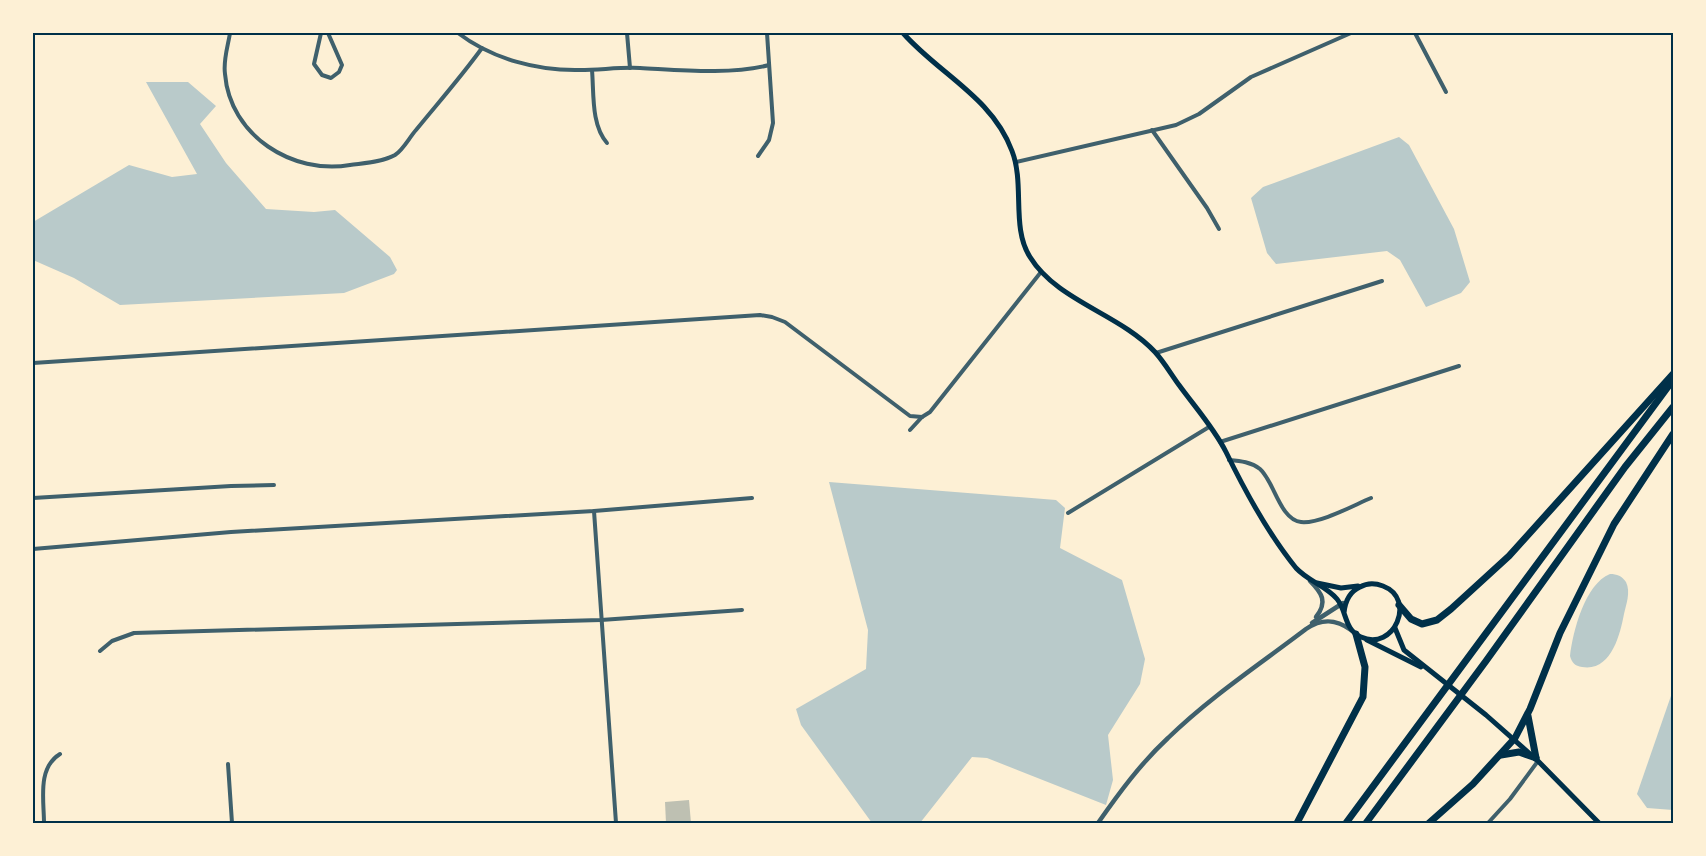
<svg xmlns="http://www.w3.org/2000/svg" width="1706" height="856" font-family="'DM Sans',sans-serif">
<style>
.green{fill:#b9caca}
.building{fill:#bec0b2}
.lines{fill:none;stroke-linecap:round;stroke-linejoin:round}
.minor{stroke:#3f606c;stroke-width:4}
.tertiary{stroke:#3f606c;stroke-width:4.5}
.secondary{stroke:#003049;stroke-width:5}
.motorway{stroke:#003049;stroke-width:7}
.neatline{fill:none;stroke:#003049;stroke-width:2}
</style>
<rect width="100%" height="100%" fill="#fdf0d5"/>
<g class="green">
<polygon points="146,82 188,82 216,106 200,124 226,163 266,209 314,212 335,210 390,257 397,270 394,274 344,293 120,305 74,278 33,260 33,222 129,165 172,177 197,174"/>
<polygon points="1399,137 1409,145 1454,229 1470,282 1461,293 1426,307 1400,260 1387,251 1276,264 1267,253 1251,198 1263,187"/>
<polygon points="829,482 1056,500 1065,508 1060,548 1122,580 1145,659 1140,684 1108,735 1113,780 1106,805 987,758 972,757 920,823 872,823 801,725 796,709 866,669 868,630"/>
<path d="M1610 574C1617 574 1622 576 1626 582 1631 592 1626 605 1624 614 1620 635 1611 672 1582 667 1575 666 1572 663 1570 656 1573 631 1585 584 1610 574Z"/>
<polygon points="1673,690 1673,810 1647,808 1637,794"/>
</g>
<polygon class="building" points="689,800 691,823 666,823 665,802"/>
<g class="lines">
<g class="minor">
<path d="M230 33C228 46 223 60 225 74 230 136 293 175 350 165 364 163 383 162 395 155 403 150 409 138 416 130 438 103 461 77 482 48"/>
<polyline points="321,33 314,64 322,75 331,78 339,72 342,65 328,33"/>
<path d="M458 33C492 59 538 71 580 70 600 70 620 67 640 68 680 70 730 75 769 65"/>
<polyline points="627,33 630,68"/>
<polyline points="1415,33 1446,92"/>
<path d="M592 70C594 93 591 125 607 143"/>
<polyline points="1152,130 1207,208 1219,229"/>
<polyline points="758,156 769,140 773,123 767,33"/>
<polyline points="1016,162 1176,125 1199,114 1251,77 1351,33"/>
<polyline points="1156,353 1382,281"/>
<polyline points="33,363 760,315 772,317 785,322 910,416 922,417"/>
<polyline points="910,430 922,417 930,412 1041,272"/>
<polyline points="1220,442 1459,366"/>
<path d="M1229 460C1241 461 1251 462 1260 469 1274 481 1280 520 1301 522 1320 524 1354 505 1371 498"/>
<polyline points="33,498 231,486 274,485"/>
<polyline points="594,511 616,823"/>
<polyline points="1068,513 1209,427"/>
<polyline points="33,549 231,532 594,511 752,498"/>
<polyline points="100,651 112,641 134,633 601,620 742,610"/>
<polyline points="228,764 232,823"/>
<path d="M44 823C44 800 37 768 60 754"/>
<polyline points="1488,823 1510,799 1538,761"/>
</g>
<g class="tertiary">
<path d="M1310 581C1322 593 1328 602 1316 617"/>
<polyline points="1312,623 1343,603"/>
<path d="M1098 823C1119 793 1141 763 1168 738 1210 697 1260 664 1306 629 1322 618 1336 619 1351 630"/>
</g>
<g class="secondary">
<path d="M903 33C939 74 992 97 1012 151 1025 184 1011 228 1030 257 1057 301 1120 314 1155 352 1164 362 1171 374 1179 385 1195 407 1214 428 1226 452 1245 491 1269 535 1296 568 1308 581 1326 586 1337 599 1347 611 1344 630 1361 637 1394 652 1417 599 1383 586 1375 583 1367 583 1360 587 1349 592 1345 602 1344 613"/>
<polyline points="1317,583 1341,588 1358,586"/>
<polyline points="1395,628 1404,650 1486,715 1538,761 1599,823"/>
<polyline points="1367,640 1421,667"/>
</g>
<g class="motorway">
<polyline points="1399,605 1411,619 1422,624 1437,620 1451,609 1509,556 1673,374"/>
<polyline points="1528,716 1536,758"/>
<polyline points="1501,755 1519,752 1536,758"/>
<polyline points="1297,823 1363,697 1365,667 1356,634"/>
<polyline points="1346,823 1673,380"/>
<polyline points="1366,823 1486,661 1625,467 1673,407"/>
<polyline points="1429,823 1473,784 1515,738 1530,709 1560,633 1614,524 1673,434"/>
</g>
</g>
<rect width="1706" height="856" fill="none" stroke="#fdf0d5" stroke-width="69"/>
<rect x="34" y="34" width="1638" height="788" class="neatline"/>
</svg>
